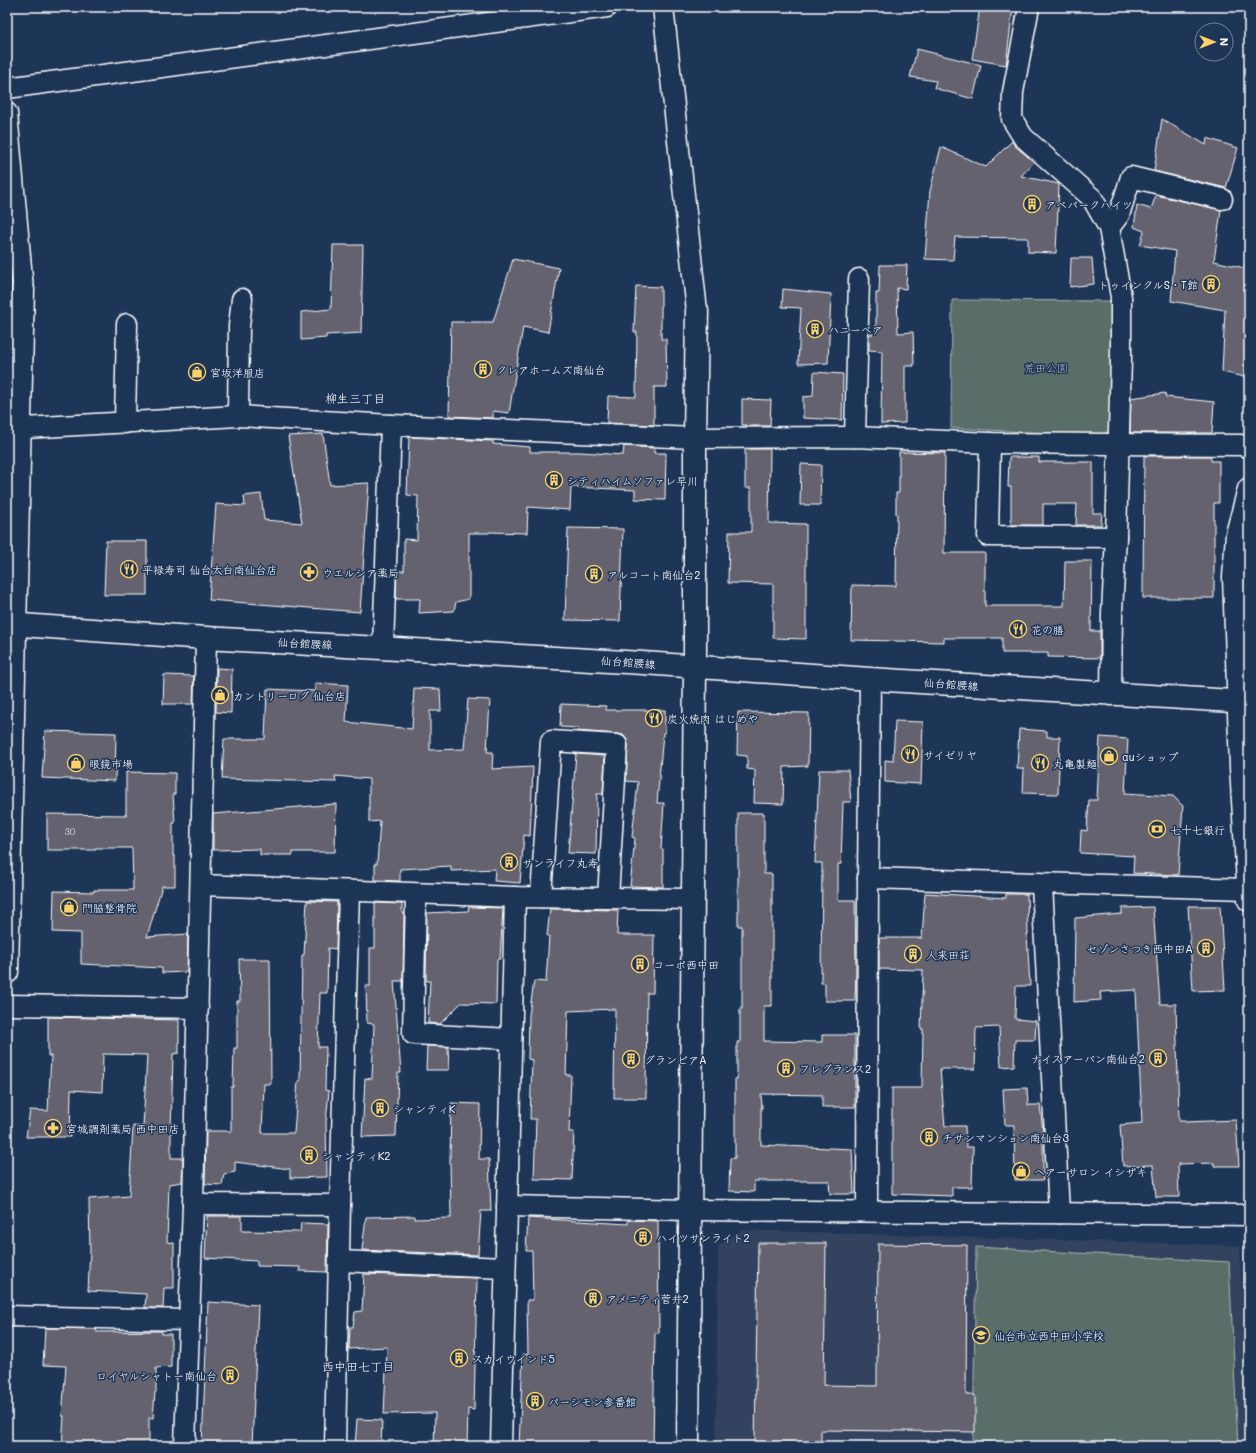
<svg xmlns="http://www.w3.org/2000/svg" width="1256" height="1453" font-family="Mali,'Klee One',sans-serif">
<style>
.built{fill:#32425e}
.green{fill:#5a6e69;stroke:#acb6b4}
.building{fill:#64626e;stroke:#fff}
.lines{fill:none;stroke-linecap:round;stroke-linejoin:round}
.street-casing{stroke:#fff;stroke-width:23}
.secondary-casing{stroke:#fff;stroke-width:25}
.street{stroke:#1d3557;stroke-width:20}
.secondary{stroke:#1d3557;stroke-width:22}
.labels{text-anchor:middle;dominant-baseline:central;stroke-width:3;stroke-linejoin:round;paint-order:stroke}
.number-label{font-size:9px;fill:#d8d8db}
.poi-label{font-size:11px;fill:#fff;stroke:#1d3557;text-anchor:start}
.park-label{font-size:11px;fill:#b5bebc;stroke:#1d3557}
.street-label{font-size:11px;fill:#fff;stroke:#1d3557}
.neighbourhood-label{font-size:12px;fill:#fff;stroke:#1d3557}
</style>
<rect width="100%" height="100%" fill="#1d3557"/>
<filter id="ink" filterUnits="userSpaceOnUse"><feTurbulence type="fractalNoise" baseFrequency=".025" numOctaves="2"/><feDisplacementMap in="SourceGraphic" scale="8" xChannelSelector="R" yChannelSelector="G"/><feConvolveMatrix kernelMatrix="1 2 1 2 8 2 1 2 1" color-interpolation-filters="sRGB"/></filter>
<g filter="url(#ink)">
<polygon class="built" points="741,1230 1226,1245 1240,1246 1249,1446 716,1446 718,1246"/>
<g class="green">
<polygon points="952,300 1112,301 1112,429 1102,436 951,428"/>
<polygon points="976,1247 1229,1262 1238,1446 973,1446"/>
</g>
<g class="building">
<polygon points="980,7 1013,7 1006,65 972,59"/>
<polygon points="917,49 981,65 973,99 934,88 936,81 910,77"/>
<polygon points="1162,119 1206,145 1207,138 1238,148 1226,188 1154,171"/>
<polygon points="1012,141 1015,146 1034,162 1021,176 1059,184 1056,253 1028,252 1028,238 955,237 953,260 925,259 930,191 941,147 986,167"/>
<polygon points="1156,195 1221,210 1214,261 1249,269 1249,378 1222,372 1225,310 1171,301 1175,251 1140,245 1144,231 1134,227 1137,205 1151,209"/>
<polygon points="333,245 363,245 361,333 326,335 326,338 301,340 301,312 331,309"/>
<polygon points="1071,258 1092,258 1094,284 1070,287"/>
<polygon points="513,259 559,268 548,332 523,327 509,413 493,411 493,418 449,416 451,322 493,322"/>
<polygon points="880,265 907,265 906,289 897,288 898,333 913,332 914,366 905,366 905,423 881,424 882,351 869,350 869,334 876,334 876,293 879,293"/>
<polygon points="636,286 661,287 661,339 666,339 667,387 654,387 654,425 607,423 608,396 636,397 637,332 634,332"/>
<polygon points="783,289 831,294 828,363 798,364 801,308 782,307"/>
<polygon points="814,372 843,374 842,420 803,418 803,397 813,396"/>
<polygon points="1165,393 1166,397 1214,402 1212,433 1130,433 1131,398"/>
<polygon points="742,399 771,400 770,426 746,426 746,425 742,425"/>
<polygon points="323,434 330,485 369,483 360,612 209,600 216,504 245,506 244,496 261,494 264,520 302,523 288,436"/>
<polygon points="409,437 493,441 493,444 530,447 530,452 581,452 623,455 624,446 654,448 654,453 666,453 665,500 635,499 635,490 571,487 570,510 528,507 527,533 489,532 489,533 469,533 469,599 456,602 454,611 419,613 420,599 396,599 397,571 404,571 404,539 417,540 418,496 407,495"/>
<polygon points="745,449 770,449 769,523 806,524 806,639 773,638 773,584 728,583 729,532 751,532 751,488 745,488"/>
<polygon points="899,452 945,453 944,553 985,553 985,606 1064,606 1065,561 1092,561 1091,631 1100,631 1100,658 1048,657 1048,653 1002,653 1002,638 944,638 944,642 851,640 852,585 896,586 897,514 896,514 896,493 899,493"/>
<polygon points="1144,456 1211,456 1211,461 1219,461 1219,503 1214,503 1214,598 1143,598"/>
<polygon points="1009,457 1039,457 1039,462 1093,462 1093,513 1102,513 1101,525 1076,525 1077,504 1043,504 1043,525 1011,525 1011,487 1008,487"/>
<polygon points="801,464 821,465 820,505 800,505"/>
<polygon points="568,528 623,529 620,621 565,620"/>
<polygon points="106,541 147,541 147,595 104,595"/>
<polygon points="217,668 232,669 231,713 216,712"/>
<polygon points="164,675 194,676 193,704 163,704"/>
<polygon points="315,683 348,685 346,722 412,729 414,688 440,689 441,711 430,711 430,750 464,749 468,699 490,700 487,752 493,752 492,769 533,767 530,836 524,835 520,883 494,881 495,869 451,871 451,866 400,869 400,881 375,880 375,863 377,864 380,821 369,822 369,779 335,776 336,782 222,779 224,739 265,739 267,689 315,691"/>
<polygon points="561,704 606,706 606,710 665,710 665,733 663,733 657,803 664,803 661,849 663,849 663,887 630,886 635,838 632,837 638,782 626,781 628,746 627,740 623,735 618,734 577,731 578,728 560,727"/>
<polygon points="738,712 809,713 808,766 784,767 783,804 754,803 755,770 747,769 747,756 737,755"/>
<polygon points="895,721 923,722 921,784 885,782 885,760 893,761"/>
<polygon points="1019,729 1047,731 1047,737 1060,737 1058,794 1023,793 1024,769 1017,769"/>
<polygon points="45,731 116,733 115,781 42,778"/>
<polygon points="1100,737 1128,739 1125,793 1173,796 1183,806 1178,875 1133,873 1134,856 1080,853 1081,830 1087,831 1089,800 1097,800"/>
<polygon points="576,754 605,756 603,794 597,794 596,854 568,853"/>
<polygon points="819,770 848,770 851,802 843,802 841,864 838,864 838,900 855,900 856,968 855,1001 825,1001 825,983 821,983 822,863 815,863"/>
<polygon points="126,772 175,773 175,794 173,794 175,823 173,823 173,856 175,856 175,886 162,886 147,937 188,934 187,972 162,973 162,968 81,964 81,933 53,932 54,891 94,892 94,890 133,890 132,848 95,848 95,850 47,850 47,814 126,815"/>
<polygon points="336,804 335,852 293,852 293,855 260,855 260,849 213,850 213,814"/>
<polygon points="738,813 764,813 764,874 772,874 772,1006 764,1006 764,1041 822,1042 822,1035 855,1035 855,1107 822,1107 822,1095 761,1094 762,1108 761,1108 761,1145 852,1149 854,1194 830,1194 829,1181 754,1181 754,1192 729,1191 730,1158 735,1158 735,1078 737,1079 737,1042 740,1042 740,1009 742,1009 742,926 738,926"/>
<polygon points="925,893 1006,898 1006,894 1027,894 1028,934 1027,934 1030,986 1016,986 1015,1019 1036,1021 1035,1040 1015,1040 1014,1066 1001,1067 999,1027 976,1028 975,1069 940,1069 945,1126 965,1126 966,1147 973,1147 972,1187 952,1187 952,1196 892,1194 892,1088 922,1088 923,1029 921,1029 923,970 879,969 879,938 922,938"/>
<polygon points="307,901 337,902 336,949 328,948 327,993 320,993 318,1047 326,1047 325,1090 329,1091 326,1122 327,1177 290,1178 290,1169 235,1162 235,1172 224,1174 222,1185 205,1184 206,1131 231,1131 231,1087 233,1087 234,1048 237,1048 237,1001 240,1001 239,959 270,959 271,1084 264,1084 262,1133 294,1133 298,1081 300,1081 302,955 304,955"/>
<polygon points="375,903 402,904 402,913 404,913 403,981 394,981 401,1073 398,1073 396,1136 362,1137 365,1078 372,1079 374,1024 367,1023 366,986 370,986 370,948 375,948"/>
<polygon points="1188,906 1220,906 1225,990 1193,991"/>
<polygon points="469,907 503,908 500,959 497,959 496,1004 461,1003 440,1024 428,1023 430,981 426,981 427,913 468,911"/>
<polygon points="1153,907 1160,1004 1176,1004 1179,1120 1185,1120 1185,1122 1236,1120 1239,1166 1214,1166 1214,1163 1178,1164 1179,1197 1156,1197 1153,1165 1123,1166 1120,1125 1142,1123 1136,990 1100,992 1101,1000 1074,1002 1075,918 1122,914 1122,908"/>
<polygon points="550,909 618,910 617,935 654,935 653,993 647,993 646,1098 614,1098 615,1009 568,1011 566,1075 571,1075 569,1132 574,1132 572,1180 534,1179 536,1119 530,1119 532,1060 528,1059 529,1015 534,981 546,982 549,936 547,936"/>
<polygon points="48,1017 179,1020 179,1053 173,1054 171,1130 171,1158 183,1158 182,1182 169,1184 167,1242 174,1243 174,1288 164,1288 163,1308 145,1308 146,1294 88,1291 90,1251 89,1199 129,1196 133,1126 143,1127 147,1055 103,1054 102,1092 71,1090 70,1137 26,1137 30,1110 48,1111 51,1056 48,1056"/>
<polygon points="427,1046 448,1047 449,1070 426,1070"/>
<polygon points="1027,1088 1028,1105 1040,1105 1043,1132 1043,1180 1015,1180 1014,1125 1005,1125 1003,1089"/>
<polygon points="451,1103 480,1104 479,1159 489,1159 491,1211 481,1211 478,1255 362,1250 366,1217 415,1216 415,1219 451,1218 450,1159"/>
<polygon points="207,1216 242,1216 242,1231 300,1232 301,1223 328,1224 327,1272 299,1271 300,1267 257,1266 257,1261 205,1258"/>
<polygon points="528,1218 628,1224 628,1220 658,1221 659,1333 655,1333 653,1446 519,1446 523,1354 528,1355 527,1300 533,1300 532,1251 526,1251"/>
<polygon points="758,1243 826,1243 824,1385 877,1386 878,1244 967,1245 966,1395 975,1395 975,1432 821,1430 821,1446 755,1446"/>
<polygon points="364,1274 477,1278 474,1410 468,1409 467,1446 434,1446 435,1413 384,1414 387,1347 349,1349 350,1327 353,1327 355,1312 362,1311"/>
<polygon points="208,1302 258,1305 252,1446 202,1446"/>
<polygon points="45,1328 96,1329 97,1332 162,1331 162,1334 171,1334 171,1367 156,1368 156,1392 155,1392 153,1418 149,1418 149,1446 62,1446 64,1416 62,1416 66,1366 43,1365"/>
<polygon points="357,1419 382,1420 381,1446 355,1446"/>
</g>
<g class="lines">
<g class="street-casing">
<g id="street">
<polyline points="663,7 697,311"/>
<polyline points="1029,7 1013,92 1012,119 1023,137 1092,198 1109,228 1121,297 1121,360 1116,537 1112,612 1111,695"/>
<polyline points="7,88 607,7"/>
<polyline points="7,113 23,289"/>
<polyline points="1109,228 1119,215 1131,177 1222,199"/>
<polyline points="238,416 239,326 242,299"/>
<polyline points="125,423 127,324"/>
<polyline points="7,429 238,416 391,425 695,438 855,437 990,443 1241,445 1249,447"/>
<polyline points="855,437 859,279"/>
<polyline points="990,443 988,536 1116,537"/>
<polyline points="383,647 391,425"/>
<polyline points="868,878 1248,889"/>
<polyline points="1042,884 1059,1213"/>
<polyline points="201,885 515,897 693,899"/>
<polyline points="416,894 413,1034 511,1039"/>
<polyline points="541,897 551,741 617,745 608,898"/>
<polyline points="7,1005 198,1008"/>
<polyline points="193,1204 340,1205"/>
<polyline points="507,1206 690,1210 1249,1215"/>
<polyline points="867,1211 868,878 870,679"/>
<polyline points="339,1261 505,1268"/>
<polyline points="7,1316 189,1320"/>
<polyline points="185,1446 193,1204 206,638"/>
<polyline points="335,1446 340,1205 349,891"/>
<polyline points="501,1446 515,897"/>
</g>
</g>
<g class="secondary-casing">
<g id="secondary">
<polyline points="1249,489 1237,534 1234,577 1241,767 1249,900"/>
<polyline points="7,624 206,638 643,663 870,679 1249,702"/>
<polyline points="7,972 23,289"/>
<polyline points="688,1446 695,667 695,438 697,311"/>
</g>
</g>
<use href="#street" class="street"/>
<use href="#secondary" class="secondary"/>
</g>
</g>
<defs>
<g id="building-ring" transform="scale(0.9)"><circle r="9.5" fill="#1d3557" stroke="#ffd166" stroke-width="1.5"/><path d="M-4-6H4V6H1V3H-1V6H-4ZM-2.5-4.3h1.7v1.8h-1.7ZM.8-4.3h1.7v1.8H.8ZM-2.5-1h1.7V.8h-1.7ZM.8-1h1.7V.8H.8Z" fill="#ffd166"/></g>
<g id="shop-ring" transform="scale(0.9)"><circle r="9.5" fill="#1d3557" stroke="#ffd166" stroke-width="1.5"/><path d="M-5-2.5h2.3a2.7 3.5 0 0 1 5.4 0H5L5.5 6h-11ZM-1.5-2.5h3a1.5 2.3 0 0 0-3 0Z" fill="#ffd166"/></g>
<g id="restaurant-ring" transform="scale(0.9)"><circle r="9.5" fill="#1d3557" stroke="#ffd166" stroke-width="1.5"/><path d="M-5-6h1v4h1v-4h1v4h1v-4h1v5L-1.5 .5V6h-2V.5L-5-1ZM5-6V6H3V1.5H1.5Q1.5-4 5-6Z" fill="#ffd166"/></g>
<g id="pharmacy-ring" transform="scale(0.9)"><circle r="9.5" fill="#1d3557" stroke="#ffd166" stroke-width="1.5"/><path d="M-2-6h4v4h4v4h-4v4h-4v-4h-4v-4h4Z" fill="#ffd166"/></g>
<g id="bank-ring" transform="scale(0.9)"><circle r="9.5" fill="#1d3557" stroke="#ffd166" stroke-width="1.5"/><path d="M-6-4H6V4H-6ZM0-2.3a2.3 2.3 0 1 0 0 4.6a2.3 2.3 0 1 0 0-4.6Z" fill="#ffd166"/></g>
<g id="school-ring" transform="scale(0.9)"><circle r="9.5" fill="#1d3557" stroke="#ffd166" stroke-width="1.5"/><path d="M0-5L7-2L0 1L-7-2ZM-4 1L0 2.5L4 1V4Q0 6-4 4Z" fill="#ffd166"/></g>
</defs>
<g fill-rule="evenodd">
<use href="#building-ring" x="1032" y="204"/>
<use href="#building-ring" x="1211" y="284"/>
<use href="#building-ring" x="815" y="329"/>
<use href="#building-ring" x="483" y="369"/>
<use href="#shop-ring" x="197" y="372"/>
<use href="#building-ring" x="554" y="480"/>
<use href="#restaurant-ring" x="129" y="569"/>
<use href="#pharmacy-ring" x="309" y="572"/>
<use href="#building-ring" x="594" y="574"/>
<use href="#restaurant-ring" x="1018" y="629"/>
<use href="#shop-ring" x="220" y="695"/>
<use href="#restaurant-ring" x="654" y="718"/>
<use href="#restaurant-ring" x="910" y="754"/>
<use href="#shop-ring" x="1109" y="756"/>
<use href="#shop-ring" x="76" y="763"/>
<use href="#restaurant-ring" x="1040" y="763"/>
<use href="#bank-ring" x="1157" y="829"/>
<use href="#building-ring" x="509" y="862"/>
<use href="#shop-ring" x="69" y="907"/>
<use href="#building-ring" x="1206" y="948"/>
<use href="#building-ring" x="913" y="954"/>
<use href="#building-ring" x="640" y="964"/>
<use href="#building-ring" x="1158" y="1058"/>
<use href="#building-ring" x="631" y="1059"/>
<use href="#building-ring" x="786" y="1068"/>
<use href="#building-ring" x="380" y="1108"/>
<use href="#pharmacy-ring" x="53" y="1128"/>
<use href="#building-ring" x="929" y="1137"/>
<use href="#building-ring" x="309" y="1155"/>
<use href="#shop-ring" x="1021" y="1171"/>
<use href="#building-ring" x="643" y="1237"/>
<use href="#building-ring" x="593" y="1298"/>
<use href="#school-ring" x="981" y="1335"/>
<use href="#building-ring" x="459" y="1358"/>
<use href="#building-ring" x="230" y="1375"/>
<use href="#building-ring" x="535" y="1401"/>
</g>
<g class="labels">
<g class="number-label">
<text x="70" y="831">30</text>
</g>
<g class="poi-label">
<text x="1045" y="204">アベパークハイツ</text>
<text x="1198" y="284" text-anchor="end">トゥインクルS・T館</text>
<text x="828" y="329">ハニーベア</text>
<text x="496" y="369">クレアホームズ南仙台</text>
<text x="210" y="372">宮坂洋服店</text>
<text x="567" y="480">シティハイムソファレ早川</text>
<text x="142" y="569">平禄寿司 仙台太白南仙台店</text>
<text x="322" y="572">ウエルシア薬局</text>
<text x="607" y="574">アルコート南仙台2</text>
<text x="1031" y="629">花の膳</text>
<text x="233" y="695">カントリーログ 仙台店</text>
<text x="667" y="718">炭火焼肉 はじめや</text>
<text x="923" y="754">サイゼリヤ</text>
<text x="1122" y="756">auショップ</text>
<text x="89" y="763">眼鏡市場</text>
<text x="1053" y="763">丸亀製麺</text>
<text x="1170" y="829">七十七銀行</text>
<text x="522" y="862">サンライフ丸寿</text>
<text x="82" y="907">門脇整骨院</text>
<text x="1193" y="948" text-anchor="end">セゾンさつき西中田A</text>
<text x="926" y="954">人来田荘</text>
<text x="653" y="964">コーポ西中田</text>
<text x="1145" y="1058" text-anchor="end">ナイスアーバン南仙台2</text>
<text x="644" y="1059">グランビアA</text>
<text x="799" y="1068">フレグランス2</text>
<text x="393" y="1108">シャンティK</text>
<text x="66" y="1128">宮城調剤薬局 西中田店</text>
<text x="942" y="1137">チサンマンション南仙台3</text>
<text x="322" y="1155">シャンティK2</text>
<text x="1034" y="1171">ヘアーサロン イシザキ</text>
<text x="656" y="1237">ハイツサンライト2</text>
<text x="606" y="1298">アメニティ菅井2</text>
<text x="994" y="1335">仙台市立西中田小学校</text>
<text x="472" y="1358">スカイウインド5</text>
<text x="217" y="1375" text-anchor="end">ロイヤルシャトー南仙台</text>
<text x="548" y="1401">パーシモン参番館</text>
</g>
<g class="park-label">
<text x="1046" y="367">荒田公園</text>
</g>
<g class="street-label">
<text transform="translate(305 643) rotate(3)">仙台館腰線</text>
<text transform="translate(628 662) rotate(4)">仙台館腰線</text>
<text transform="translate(951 684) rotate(4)">仙台館腰線</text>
</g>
<g class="neighbourhood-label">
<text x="355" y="398">柳生三丁目</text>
<text x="358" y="1366">西中田七丁目</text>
</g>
</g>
<rect width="1256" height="1453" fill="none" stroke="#1d3557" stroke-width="24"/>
<rect x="12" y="12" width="1232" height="1429" fill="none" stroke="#fff" stroke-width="1.5" filter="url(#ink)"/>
<g transform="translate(1214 42) rotate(90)"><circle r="19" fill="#1d3557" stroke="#77869a"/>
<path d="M0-3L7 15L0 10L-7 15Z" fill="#ffd166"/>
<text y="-6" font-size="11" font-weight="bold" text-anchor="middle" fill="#ffffff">N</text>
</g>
</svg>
